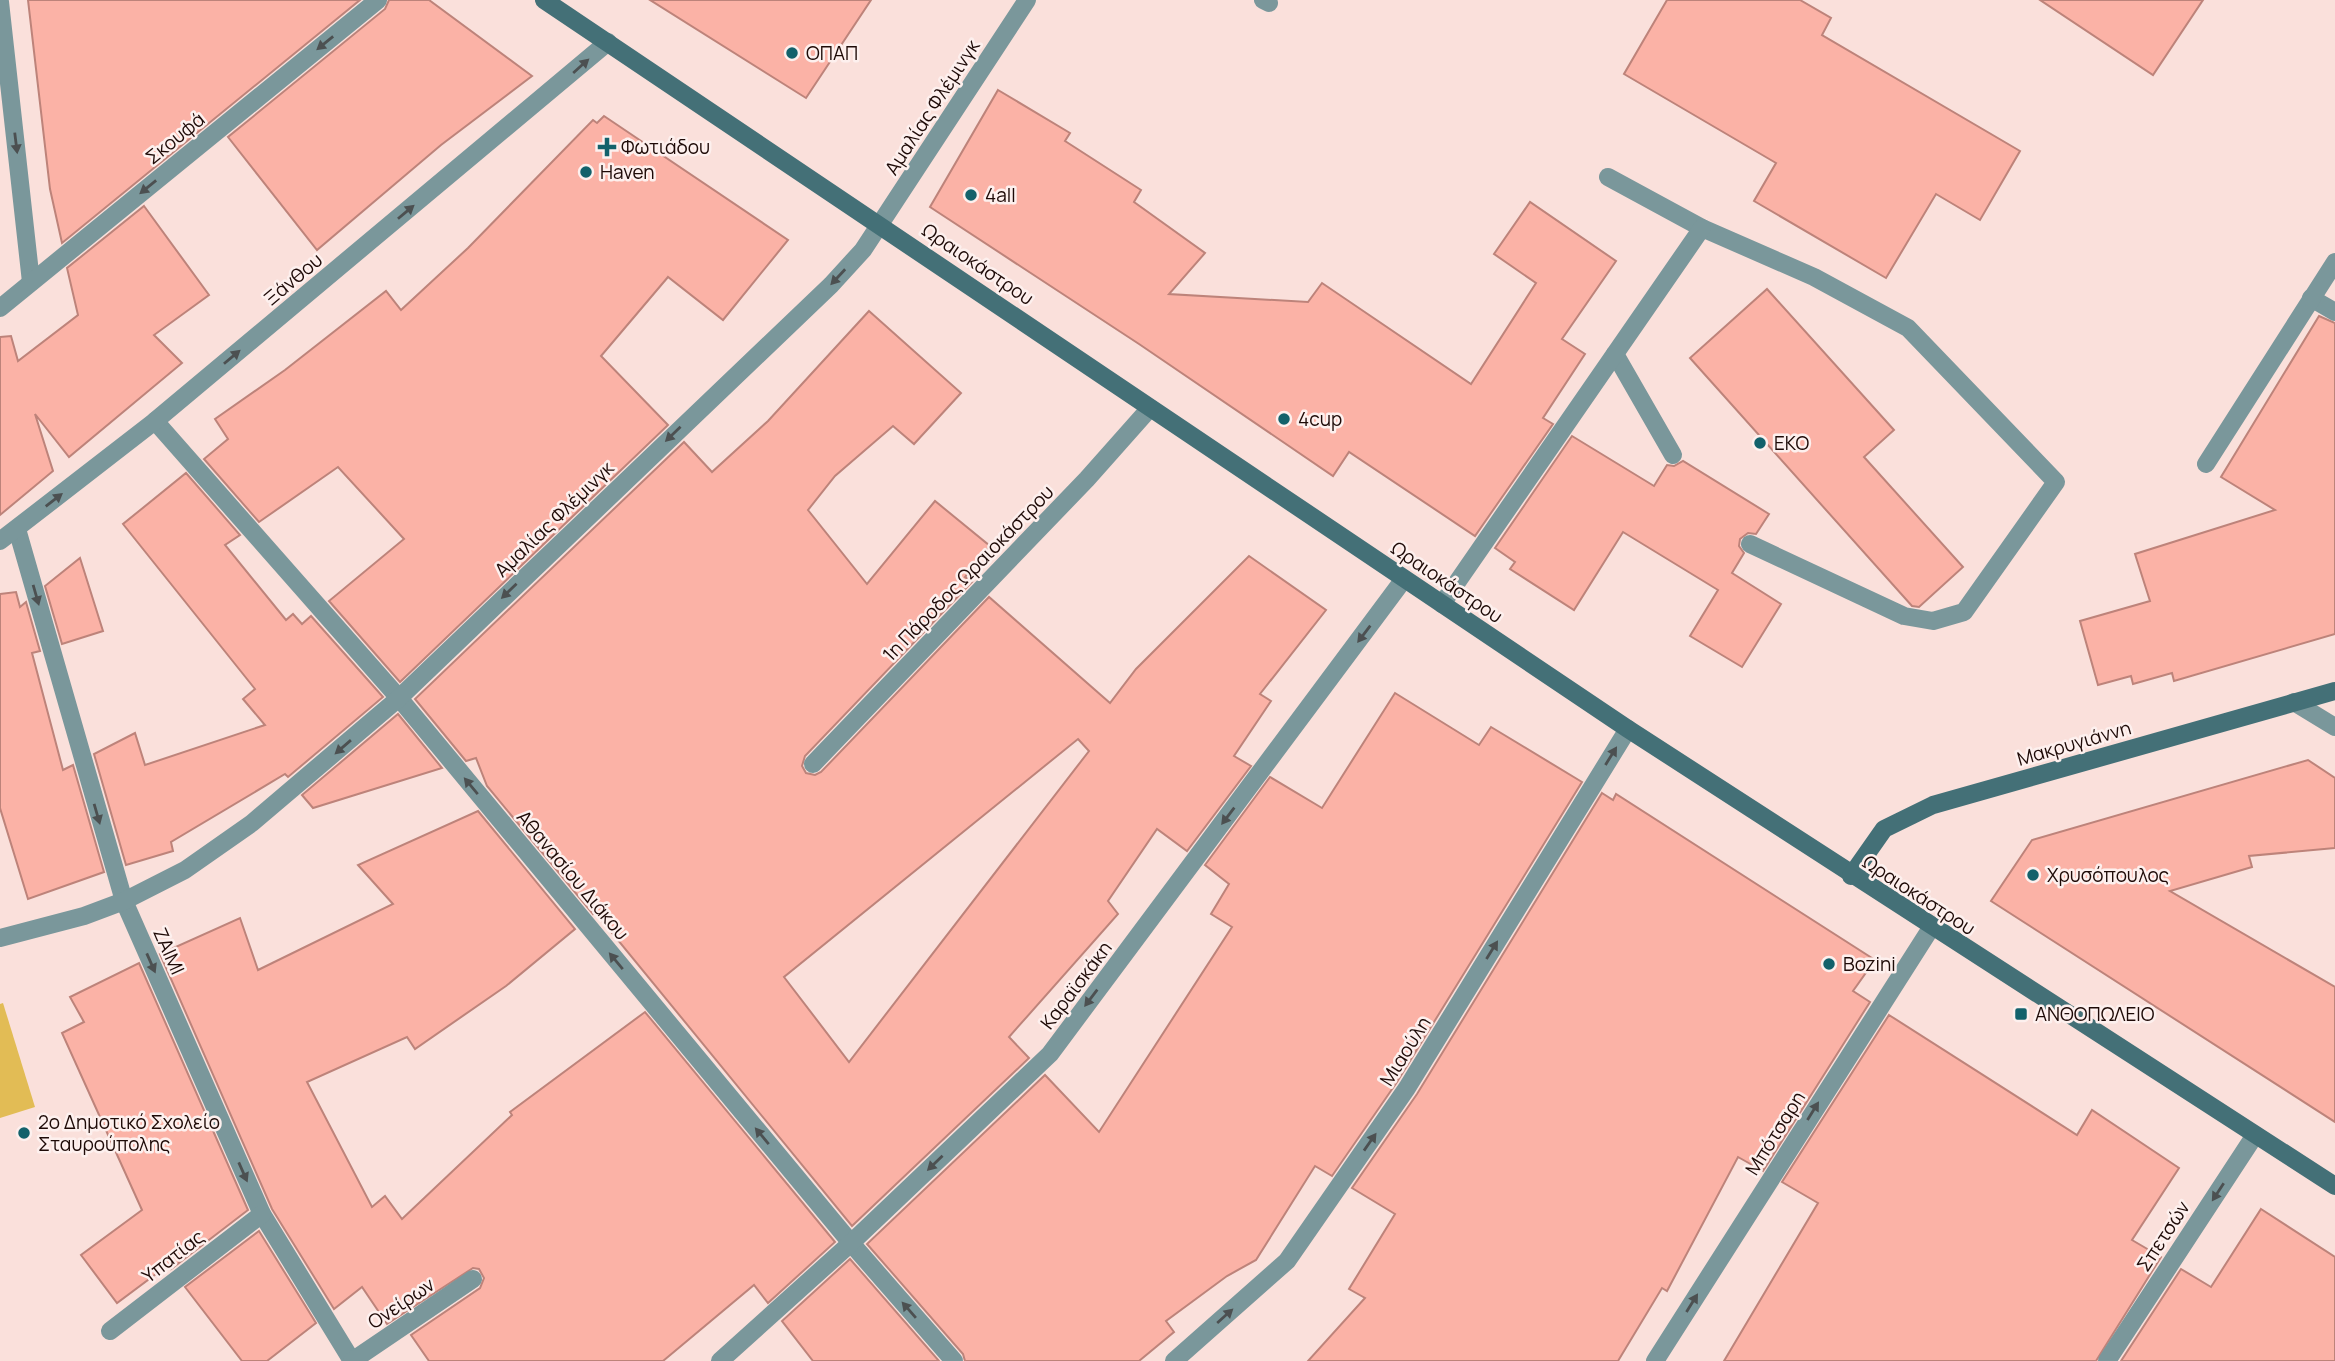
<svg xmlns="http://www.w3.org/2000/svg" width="2335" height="1361" font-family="Manrope,sans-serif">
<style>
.green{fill:#e2bc55}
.building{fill:#fbb2a6;stroke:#bd837a;stroke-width:2;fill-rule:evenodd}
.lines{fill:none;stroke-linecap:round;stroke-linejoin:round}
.service{stroke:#7a979b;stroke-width:18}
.minor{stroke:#7a979b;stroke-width:18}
.tertiary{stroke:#7a979b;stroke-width:18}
.secondary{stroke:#447077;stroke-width:18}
.oneway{fill:#4c5051}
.poi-dot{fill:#13616b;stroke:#fdf0ee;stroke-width:2.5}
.labels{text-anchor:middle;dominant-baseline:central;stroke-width:5;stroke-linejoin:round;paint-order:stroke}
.poi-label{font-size:19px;fill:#1e0a07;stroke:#fdf0ee;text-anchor:start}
.street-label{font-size:19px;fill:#1e0a07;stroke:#fdf0ee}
</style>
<rect width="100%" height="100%" fill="#fae0db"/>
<polygon class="green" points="3,1003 35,1107 0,1118 0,1004"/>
<g class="building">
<polygon points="28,0 360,0 62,243 50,189"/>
<polygon points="389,0 429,0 532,76 441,145 317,250 228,137 385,9"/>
<polygon points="650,0 871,0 806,98"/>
<polygon points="1667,0 1800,0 1831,18 1822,35 2020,151 1980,220 1936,194 1886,278 1754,201 1776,163 1624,74"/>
<polygon points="2040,0 2203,0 2153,75"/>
<polygon points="998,90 1070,133 1065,141 1141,190 1134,202 1205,253 1169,294 1308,302 1322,283 1471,384 1536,283 1494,254 1530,202 1616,261 1562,339 1585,354 1543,418 1553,424 1475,536 1349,452 1333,476 1139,344 930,207"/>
<polygon points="604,116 788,240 723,320 668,277 601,356 668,425 400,682 329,601 404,539 338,467 259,522 204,459 228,439 215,419 285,370 386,291 401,310 468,248 593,120 597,123"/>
<polygon points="144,206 209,295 154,335 182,363 69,457 35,414 53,471 0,515 0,337 11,336 18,361 78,315 67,268"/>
<polygon points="1767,289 1894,430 1864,457 1963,567 1919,607 1912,606 1690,358"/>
<path d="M869 311 961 393 914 444 893 426 835 476 808 510 867 584 935 501 990 546 965 577 972 582 805 756 802 766 806 773 815 775 821 772 989 597 1110 703 1136 669 1249 556 1326 610 1260 694 1271 701 1234 756 1251 766 1187 851 1157 829 1108 901 1118 914 1009 1037 1029 1058 852 1226 595 912 593 914 487 786 476 758 466 761 415 699 684 442 712 472 768 421ZM1078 739 1089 751 849 1062 784 977Z"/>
<polygon points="2319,316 2335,323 2335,634 2174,681 2172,673 2133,684 2131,676 2098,685 2080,621 2150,601 2135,554 2275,510 2221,477"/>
<polygon points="1572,436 1654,486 1667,465 1674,466 1683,461 1769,514 1756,534 1748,533 1740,539 1739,546 1744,553 1732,573 1781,604 1742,667 1690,636 1718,590 1623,532 1574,610 1510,569 1515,562 1495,548"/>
<polygon points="186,473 240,535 225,545 286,620 293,614 302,624 311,616 383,697 288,777 285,774 171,842 173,851 126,865 94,754 135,733 145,765 265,725 243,699 255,689 123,524"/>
<polygon points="80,558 103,631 62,644 45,586"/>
<polygon points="16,592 20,607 26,602 40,651 32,653 63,770 73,765 104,872 28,899 0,808 0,594"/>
<polygon points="1395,693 1479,745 1491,727 1582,782 1397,1082 1332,1176 1315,1166 1256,1260 1227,1276 1166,1321 1174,1332 1139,1361 965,1361 963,1354 867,1244 1045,1075 1099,1132 1232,927 1211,914 1229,884 1205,865 1270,777 1322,808"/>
<polygon points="398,714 442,768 313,808 302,795"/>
<polygon points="2308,760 2335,778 2335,848 2249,856 2252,867 2170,891 2335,987 2335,1122 1991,901 2032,840"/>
<polygon points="1602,793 1613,800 1616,794 1875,960 1853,991 1870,1002 1763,1171 1738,1157 1667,1291 1662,1288 1618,1361 1308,1361 1365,1298 1349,1289 1395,1214 1352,1188 1417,1094"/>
<polygon points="478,811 575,929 506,986 415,1049 407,1037 307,1082 372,1207 385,1196 402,1219 512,1115 510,1112 645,1012 835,1242 768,1303 754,1285 663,1361 429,1361 411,1335 480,1288 484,1278 479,1269 473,1268 387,1324 362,1287 334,1309 272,1209 160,954 240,918 258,970 393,904 358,865"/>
<polygon points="139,963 248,1210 171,1269 168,1265 117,1303 81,1255 142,1210 62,1033 84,1022 70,997"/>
<polygon points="1889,1015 2077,1135 2092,1110 2179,1168 2132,1240 2161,1257 2096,1361 1724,1361 1818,1203 1782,1182"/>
<polygon points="2261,1209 2335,1257 2335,1361 2121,1361 2181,1269 2211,1287"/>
<polygon points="259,1231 316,1323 267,1361 242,1361 185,1287"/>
<polygon points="850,1259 939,1361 813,1361 782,1321"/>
</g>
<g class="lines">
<g class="service">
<polyline points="1608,177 1702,228 1814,277 1908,328 2056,482 1964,612 1933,621 1904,616 1750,544"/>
<polyline points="1615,354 1673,455"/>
<polyline points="17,529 124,901"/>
<polyline points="1442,604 1702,228"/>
</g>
<g class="minor">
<polyline points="1263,0 1269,3"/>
<polyline points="0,2 31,282"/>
<polyline points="2311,298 2335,312"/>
<polyline points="0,308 378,0"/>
<polyline points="155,421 399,698 851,1243 954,1361"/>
<polyline points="2206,464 2335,262"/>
<polyline points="0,541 155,421 608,42"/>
<polyline points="2294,702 2335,727"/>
<polyline points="813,764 1087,479 1150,408"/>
<polyline points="124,901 262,1214 352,1361"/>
<polyline points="0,938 84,916 124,901 185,870 252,823 399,698 831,285 863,250 1027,0"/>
<polyline points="110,1331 262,1214"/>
<polyline points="352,1361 473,1279"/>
<polyline points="720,1361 851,1243 1050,1054 1404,579"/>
<polyline points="1174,1361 1287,1261 1407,1088 1628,729"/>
<polyline points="1655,1361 1931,928"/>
</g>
<polyline class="tertiary" points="2107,1361 2255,1135"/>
<g class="secondary">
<polyline points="544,0 1628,729 2335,1186"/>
<polyline points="1851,876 1884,829 1933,805 2335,691"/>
</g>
</g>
<defs><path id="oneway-solid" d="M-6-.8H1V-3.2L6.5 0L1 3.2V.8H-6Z" transform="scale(1.75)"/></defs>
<g class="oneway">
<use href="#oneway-solid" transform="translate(325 43) rotate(141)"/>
<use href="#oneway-solid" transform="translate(581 66) rotate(-42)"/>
<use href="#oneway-solid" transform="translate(16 143) rotate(83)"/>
<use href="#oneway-solid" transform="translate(148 187) rotate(141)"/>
<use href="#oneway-solid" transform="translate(406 212) rotate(-40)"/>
<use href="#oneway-solid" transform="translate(838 277) rotate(133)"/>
<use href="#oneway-solid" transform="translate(232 357) rotate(-40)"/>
<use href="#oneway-solid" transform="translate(673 434) rotate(136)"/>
<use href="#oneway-solid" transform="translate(54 500) rotate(-38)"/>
<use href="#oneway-solid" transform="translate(509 591) rotate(136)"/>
<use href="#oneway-solid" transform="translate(36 595) rotate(74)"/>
<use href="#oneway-solid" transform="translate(1364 634) rotate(127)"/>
<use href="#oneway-solid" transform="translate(343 747) rotate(139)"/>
<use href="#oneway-solid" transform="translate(1611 756) rotate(-58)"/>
<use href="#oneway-solid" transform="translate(471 786) rotate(-130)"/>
<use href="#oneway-solid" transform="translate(97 814) rotate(74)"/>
<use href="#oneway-solid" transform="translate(1228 816) rotate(127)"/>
<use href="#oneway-solid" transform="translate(1492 950) rotate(-58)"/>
<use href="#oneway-solid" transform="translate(616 961) rotate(-130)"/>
<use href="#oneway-solid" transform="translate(151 963) rotate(66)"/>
<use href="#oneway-solid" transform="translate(1091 998) rotate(127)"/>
<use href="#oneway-solid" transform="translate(1813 1111) rotate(-58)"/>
<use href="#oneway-solid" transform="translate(762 1136) rotate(-130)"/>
<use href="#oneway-solid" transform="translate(1370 1142) rotate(-55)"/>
<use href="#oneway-solid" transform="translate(935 1163) rotate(136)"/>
<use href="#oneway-solid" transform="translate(243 1172) rotate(66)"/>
<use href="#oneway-solid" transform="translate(2218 1192) rotate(123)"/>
<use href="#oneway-solid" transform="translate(1692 1303) rotate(-58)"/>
<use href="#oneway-solid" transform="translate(909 1310) rotate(-131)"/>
<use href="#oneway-solid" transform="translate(1225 1316) rotate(-42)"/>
</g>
<g class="poi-dot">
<circle cx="792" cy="53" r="7"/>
<path d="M603.5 136.5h7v7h7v7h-7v7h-7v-7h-7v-7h7z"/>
<circle cx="586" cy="172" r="7"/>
<circle cx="971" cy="195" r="7"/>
<circle cx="1284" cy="419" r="7"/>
<circle cx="1760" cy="443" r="7"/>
<circle cx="2033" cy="875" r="7"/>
<circle cx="1829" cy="964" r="7"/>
<rect x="2014" y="1007" width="14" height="14" rx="3.5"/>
<circle cx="24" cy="1133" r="7"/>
</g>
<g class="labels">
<g class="poi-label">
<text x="806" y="53">ΟΠΑΠ</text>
<text x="621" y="147">Φωτιάδου</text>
<text x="600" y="172">Haven</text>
<text x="985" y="195">4all</text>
<text x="1298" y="419">4cup</text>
<text x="1774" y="443">EKO</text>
<text x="2047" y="875">Χρυσόπουλος</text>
<text x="1843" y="964">Bozini</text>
<text x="2035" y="1014">ΑΝΘΟΠΩΛΕΙΟ</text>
<text x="38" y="1122">2ο Δημοτικό Σχολείο<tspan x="38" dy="22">Σταυρούπολης</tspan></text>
</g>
<g class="street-label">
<text transform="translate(932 107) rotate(-57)">Αμαλίας Φλέμινγκ</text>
<text transform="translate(175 138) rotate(-39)">Σκουφά</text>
<text transform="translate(978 264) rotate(34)">Ωραιοκάστρου</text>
<text transform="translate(293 279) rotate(-40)">Ξάνθου</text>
<text transform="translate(554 519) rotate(-44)">Αμαλίας Φλέμινγκ</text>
<text transform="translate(968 573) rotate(-46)">1η Πάροδος Ωραιοκάστρου</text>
<text transform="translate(1447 582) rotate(34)">Ωραιοκάστρου</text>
<text transform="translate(2074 743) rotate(-16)">Μακρυγιάννη</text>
<text transform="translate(573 875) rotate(50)">Αθανασίου Διάκου</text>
<text transform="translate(1919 895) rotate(33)">Ωραιοκάστρου</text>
<text transform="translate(169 951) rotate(66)">ZAIMI</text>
<text transform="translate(1076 985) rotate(-53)">Καραϊσκάκη</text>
<text transform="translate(1405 1051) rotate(-58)">Μιαούλη</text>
<text transform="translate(1775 1133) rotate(-58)">Μπότσαρη</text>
<text transform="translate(2163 1236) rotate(-57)">Σπετσών</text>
<text transform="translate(173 1256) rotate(-38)">Υπατίας</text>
<text transform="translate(401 1303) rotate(-34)">Ονείρων</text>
</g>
</g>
</svg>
